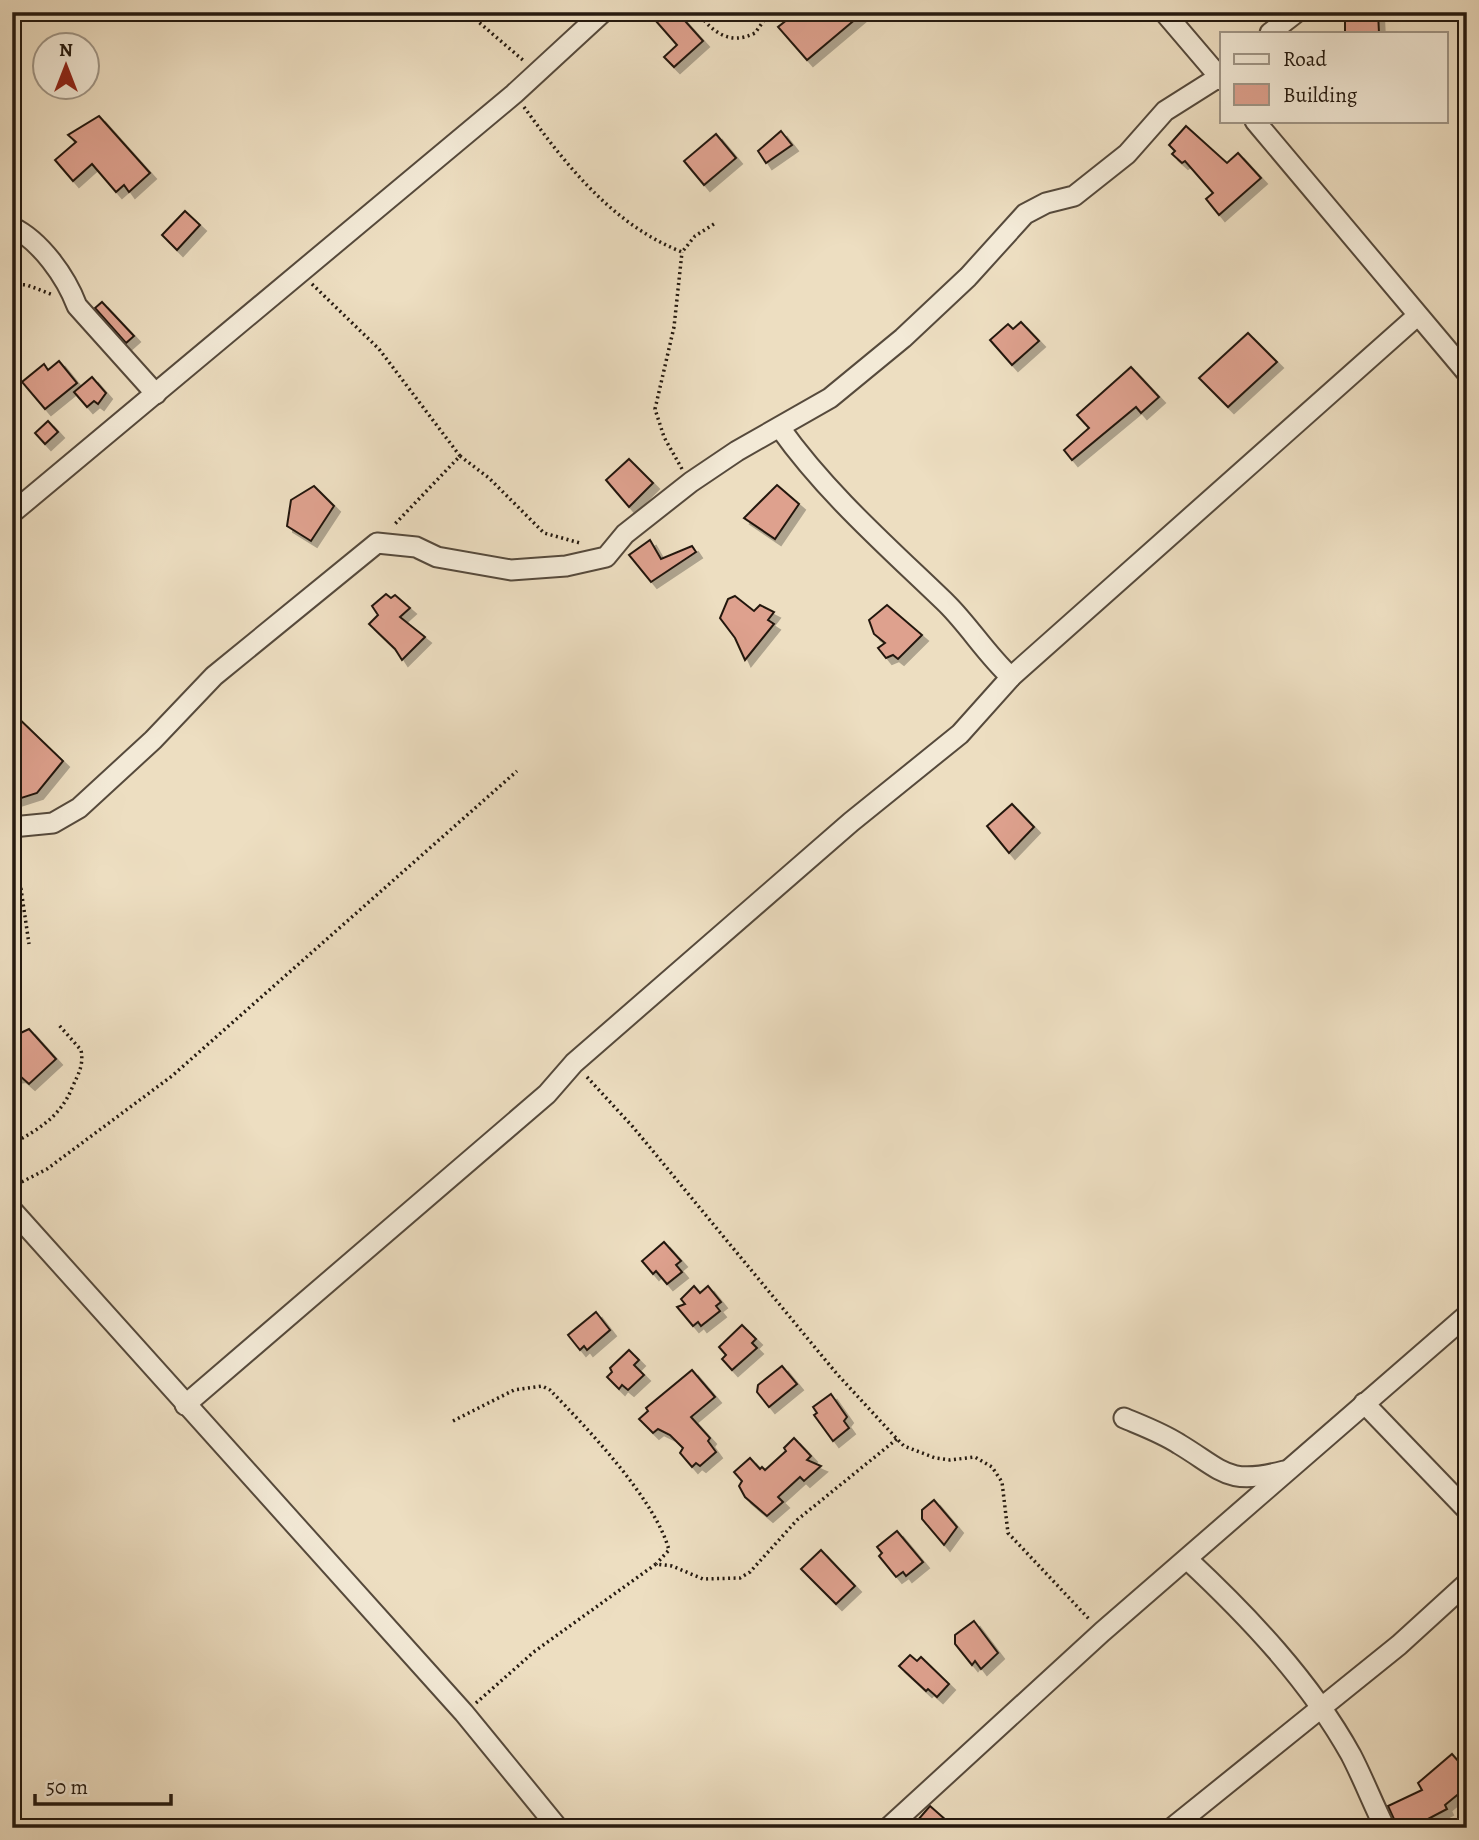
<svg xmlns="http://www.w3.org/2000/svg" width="1479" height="1840" font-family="Alegreya,serif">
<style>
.building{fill:#dea18e;stroke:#24190f;stroke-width:2;filter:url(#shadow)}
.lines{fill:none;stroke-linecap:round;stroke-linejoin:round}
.street-casing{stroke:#564a3c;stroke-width:23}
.path{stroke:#24190f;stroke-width:3.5;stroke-dasharray:2 3.5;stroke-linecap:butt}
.street{stroke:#f3ead7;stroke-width:19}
</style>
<defs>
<filter id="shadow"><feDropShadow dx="6" dy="6" stdDeviation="0" flood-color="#0004"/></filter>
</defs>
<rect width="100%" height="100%" fill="#eddec1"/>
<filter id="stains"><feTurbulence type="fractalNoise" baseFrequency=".00286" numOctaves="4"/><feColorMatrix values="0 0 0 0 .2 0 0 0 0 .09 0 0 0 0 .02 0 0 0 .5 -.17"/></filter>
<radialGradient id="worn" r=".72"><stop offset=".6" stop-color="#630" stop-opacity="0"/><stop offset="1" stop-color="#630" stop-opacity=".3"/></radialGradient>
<g class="building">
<polygon points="648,12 677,12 703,41 674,67 664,57 677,45"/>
<polygon points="797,12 864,12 807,60 778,27"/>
<polygon points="1345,12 1378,12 1379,33 1345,33"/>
<polygon points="99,116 150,173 129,192 124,185 116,192 92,164 73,181 55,160 76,142 68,135"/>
<polygon points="1186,126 1227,163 1238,153 1261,178 1219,215 1206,199 1213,193 1185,161 1182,163 1172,154 1175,151 1169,145"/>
<polygon points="781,131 792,145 766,163 758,151"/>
<polygon points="716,134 736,158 704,185 684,161"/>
<polygon points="185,211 200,225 177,250 162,235"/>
<polygon points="102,302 134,336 126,343 95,308"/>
<polygon points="1021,322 1039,341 1012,365 990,340 1008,324 1013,329"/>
<polygon points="1248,333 1277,362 1228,407 1199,378"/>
<polygon points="59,361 77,383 45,409 22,382 44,364 48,370"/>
<polygon points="1131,367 1159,397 1141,413 1136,407 1072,460 1064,450 1089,428 1077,415"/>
<polygon points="92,377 106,393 98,404 94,401 87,407 74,392"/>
<polygon points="48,421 58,432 45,444 35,433"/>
<polygon points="629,459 653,483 629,507 606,480"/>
<polygon points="777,485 799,504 775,539 744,518"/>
<polygon points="314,486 334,506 311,541 287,526 291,500"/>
<polygon points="650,540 661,559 692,546 696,552 651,582 629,555"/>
<polygon points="386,594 391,598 395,595 410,608 400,617 425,637 402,660 395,649 369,624 378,615 372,606"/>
<polygon points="735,596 754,611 760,605 774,612 768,620 774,624 745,660 735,638 720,618 728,599"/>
<polygon points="887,605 922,635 898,659 893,655 886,658 878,648 885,643 874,634 869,620"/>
<polygon points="12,712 63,761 37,793 12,801"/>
<polygon points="1012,804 1034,827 1009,853 987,826"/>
<polygon points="29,1029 56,1059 29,1084 20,1076 12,1077 12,1037"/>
<polygon points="664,1242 681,1261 676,1265 682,1272 667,1284 656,1271 653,1274 642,1261"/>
<polygon points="694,1286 700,1293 708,1286 721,1302 716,1306 720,1311 701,1326 698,1322 693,1326 677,1307 685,1304 681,1299"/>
<polygon points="596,1312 610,1330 587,1350 584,1346 580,1350 568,1335"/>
<polygon points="742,1325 756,1339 752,1343 757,1348 732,1370 722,1359 726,1355 719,1347"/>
<polygon points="629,1350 639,1360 634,1365 644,1375 628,1390 622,1385 619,1389 607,1377 612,1372 610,1368"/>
<polygon points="782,1366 797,1384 769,1407 757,1392 758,1385"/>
<polygon points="692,1370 715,1397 691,1417 710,1438 708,1441 716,1452 700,1466 696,1463 692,1467 680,1453 683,1448 670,1435 658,1429 653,1433 639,1419 648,1411 646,1408"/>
<polygon points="831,1394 847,1417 844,1421 849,1428 833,1441 814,1415 817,1413 813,1407"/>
<polygon points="794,1438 811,1456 807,1460 821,1466 804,1481 800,1477 778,1497 783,1502 767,1516 745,1497 739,1486 742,1481 734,1472 750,1458 760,1469 762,1467 765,1470 786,1451 784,1448"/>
<polygon points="934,1500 957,1527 944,1545 922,1519 922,1510"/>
<polygon points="897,1531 923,1562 906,1576 903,1572 896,1577 879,1556 882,1553 877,1547"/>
<polygon points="821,1550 855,1586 836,1604 801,1569"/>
<polygon points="974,1621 998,1653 981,1669 975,1661 972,1665 955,1644 955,1635"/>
<polygon points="910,1655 917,1661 921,1657 949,1684 937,1697 928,1689 926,1691 899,1666"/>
<polygon points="1452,1754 1467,1771 1467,1787 1445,1805 1447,1809 1411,1828 1398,1828 1388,1806 1422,1790 1418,1783"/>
<polygon points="930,1806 955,1828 911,1828"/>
</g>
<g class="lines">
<g class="street-casing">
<g id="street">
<polyline points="1164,12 1222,80"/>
<polyline points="1270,33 1297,12"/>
<polyline points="1255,121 1467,373"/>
<path d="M12 227C41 241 66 277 77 306L156 394"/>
<path d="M780 428C827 494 889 548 947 604 970 627 987 655 1011 677"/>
<polyline points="12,513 514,94 603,12"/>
<polyline points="12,827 53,823 79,808 153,740 214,676 377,543 416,547 437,557 511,570 566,566 606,557 625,534 691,482 737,451 830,398 903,338 968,277 1025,214 1046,203 1074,196 1127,154 1165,111 1222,75"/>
<polyline points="12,1210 464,1713 558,1828"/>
<polyline points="1364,1403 1467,1510"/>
<polyline points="185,1405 547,1094 574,1063 851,822 960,734 1011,677 1417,316"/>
<path d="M1124 1418C1143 1426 1162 1433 1179 1444 1224 1471 1227 1486 1284 1471"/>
<path d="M1187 1559C1248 1616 1310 1681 1351 1755 1363 1778 1373 1804 1385 1828"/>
<polyline points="888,1828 1102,1632 1467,1315"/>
<polyline points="1172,1828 1399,1645 1467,1583"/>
</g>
</g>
<g class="path">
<polyline points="467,12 524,61"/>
<path d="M697 12C713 32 729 46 755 33L770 12"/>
<path d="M524 107C566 165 613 225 682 252L695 236 714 224"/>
<polyline points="12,284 27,285 53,295"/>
<polyline points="312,284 379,349 460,456 393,526"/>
<polyline points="460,456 489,478 544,533 580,543"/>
<polyline points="682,469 664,437 655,409 674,327 682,252"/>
<polyline points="12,868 21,889 29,944"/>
<polyline points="587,1077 633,1127 837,1374 897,1439 904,1446 935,1458 950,1460 975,1457 992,1467 1002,1482 1008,1533 1089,1619"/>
<path d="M12 1144C39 1129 60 1117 72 1088 78 1074 84 1066 81 1050L58 1024"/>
<polyline points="12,1187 47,1169 172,1076 517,771"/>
<path d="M453 1421 514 1390 542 1386 550 1390C588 1429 655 1499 669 1550L656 1564"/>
<polyline points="476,1703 535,1651 656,1564 672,1566 703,1579 740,1578 750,1572 797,1520 897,1439"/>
</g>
<use href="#street" class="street"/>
</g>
<rect width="1479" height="1840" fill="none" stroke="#eddec1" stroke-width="42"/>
<rect x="14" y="14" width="1451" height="1812" fill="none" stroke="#24190f" stroke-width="3.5"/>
<rect x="21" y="21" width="1437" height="1798" fill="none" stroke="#24190f" stroke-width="2"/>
<rect x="1220" y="32" width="228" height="91" fill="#f3ead7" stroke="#a09687" stroke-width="2"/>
<rect x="1234" y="54" width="35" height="10" fill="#f3ead7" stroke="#a09687" stroke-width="2"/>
<text x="1283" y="66" font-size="21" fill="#24190f">Road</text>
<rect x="1234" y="84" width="35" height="21" fill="#dea18e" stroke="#a09687" stroke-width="2"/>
<text x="1283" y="102" font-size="21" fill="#24190f">Building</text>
<g transform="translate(66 66)"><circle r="33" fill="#f3ead7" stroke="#a09687" stroke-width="2"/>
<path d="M0-5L12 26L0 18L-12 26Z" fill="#8f2418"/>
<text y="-10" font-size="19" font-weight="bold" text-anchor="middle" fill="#24190f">N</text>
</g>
<path d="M35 1794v10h136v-10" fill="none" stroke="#24190f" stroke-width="3.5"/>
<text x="46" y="1794" font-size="21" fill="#24190f" stroke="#f3ead7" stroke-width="5" paint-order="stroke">50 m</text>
<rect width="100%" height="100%" filter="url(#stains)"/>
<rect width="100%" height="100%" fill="url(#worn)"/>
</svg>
